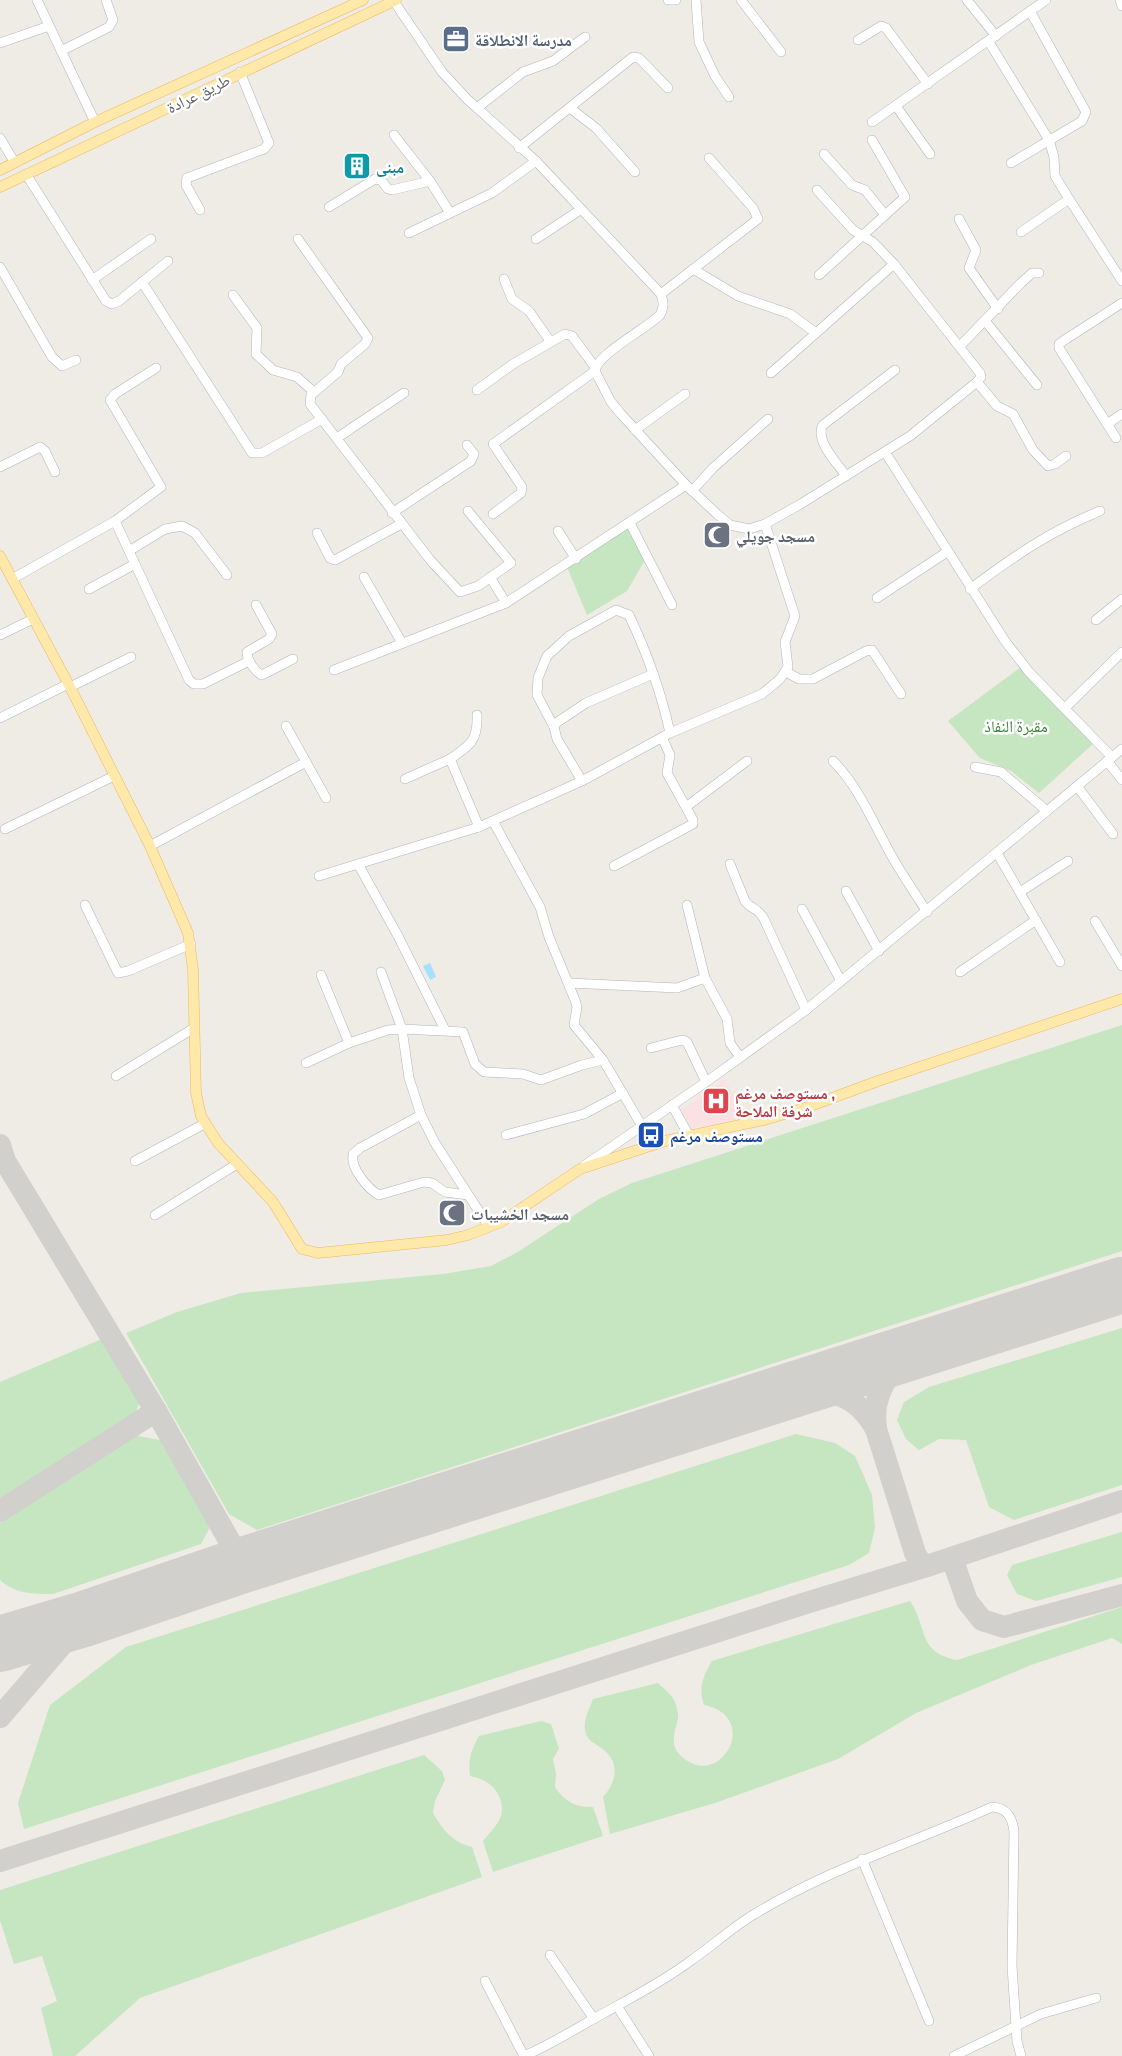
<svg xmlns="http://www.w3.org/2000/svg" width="1122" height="2056" font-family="'Exo 2','Noto Naskh Arabic',sans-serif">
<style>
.medical{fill:#fbe1e1}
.green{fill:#c5e6c1}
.water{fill:#a5e0fe}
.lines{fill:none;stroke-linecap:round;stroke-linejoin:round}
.taxiway{stroke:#d1d0cd;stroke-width:22}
.runway{stroke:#d1d0cd;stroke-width:56}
.minor-casing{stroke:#b2b6b9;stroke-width:10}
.major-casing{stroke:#f0b85c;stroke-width:11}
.minor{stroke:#fff;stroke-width:9}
.major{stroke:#fee8aa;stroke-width:10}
.labels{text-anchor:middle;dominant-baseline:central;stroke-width:5;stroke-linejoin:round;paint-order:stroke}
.service-label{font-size:16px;font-weight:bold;fill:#4e5e75;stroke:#fff;text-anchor:start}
.street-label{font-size:16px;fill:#5c6165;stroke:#fff}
.culture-label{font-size:16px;font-weight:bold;fill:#0d838f;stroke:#fff;text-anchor:start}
.worship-label{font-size:16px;font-weight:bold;fill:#5b616d;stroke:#fff;text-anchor:start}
.park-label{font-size:16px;fill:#3a8335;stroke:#fff}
.health-label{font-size:16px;font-weight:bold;fill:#be3a42;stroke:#fff;text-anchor:start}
.transit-label{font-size:16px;font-weight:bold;fill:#164399;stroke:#fff;text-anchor:start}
</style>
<rect width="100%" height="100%" fill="#efebe5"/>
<polygon class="medical" points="725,1079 747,1120 691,1128 682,1110"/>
<g class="green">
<polygon points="630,527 646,558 627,591 587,615 567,567"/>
<polygon points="1021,667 1094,743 1039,793 1011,771 980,758 948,721"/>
<polygon points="1122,1025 1122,1251 257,1530 229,1514 126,1333 177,1312 241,1293 443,1274 491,1266 516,1253 599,1199 632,1183"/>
<polygon points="1122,1328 1122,1485 1014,1520 989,1507 966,1440 939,1439 919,1450 906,1439 897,1420 904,1402 929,1387"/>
<polygon points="104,1338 138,1391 140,1401 134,1417 0,1505 0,1382"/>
<polygon points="796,1434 835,1443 855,1456 872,1495 875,1528 869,1553 849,1565 24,1829 18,1803 50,1705 126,1647"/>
<path d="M133 1435 160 1440 168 1447 211 1517 209 1529 201 1544 53 1594C33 1594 15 1594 0 1580V1523Z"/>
<polygon points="1122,1532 1122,1577 1036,1601 1017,1594 1007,1575 1012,1565"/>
<path d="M910 1601C929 1630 917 1652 957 1660L1122 1607V1644L1112 1638 1031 1665 916 1713 838 1759 715 1803 610 1834 603 1797C615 1784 621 1765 605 1751 597 1743 587 1743 585 1730 583 1720 590 1708 593 1699L658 1683C663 1688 671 1694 674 1700 676 1704 679 1714 678 1719 674 1735 668 1748 686 1760 723 1786 760 1716 704 1705 698 1687 703 1677 712 1661Z"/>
<path d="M541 1721 551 1724 559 1749 553 1759 556 1774 555 1787C564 1801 576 1808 593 1807L603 1836 493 1872 483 1841C490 1833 502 1821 502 1810 502 1791 488 1779 470 1776 468 1760 471 1750 479 1736Z"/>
<path d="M424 1755 442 1771 445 1780 435 1801 433 1813C443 1830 452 1842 472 1847L482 1877 140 1998 75 2056H53L41 2008 57 2001 42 1956 14 1964 0 1920V1890Z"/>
</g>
<polygon class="water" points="430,963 436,977 430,980 423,966"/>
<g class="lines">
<g class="taxiway">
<polyline points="0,1145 5,1161 156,1411 243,1565"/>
<path d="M796 1389C834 1391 856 1394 876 1429L915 1553 920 1562 927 1566"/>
<path d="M876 1429C871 1394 888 1371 915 1351"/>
<polyline points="0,1511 156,1411"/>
<polyline points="952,1558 967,1601 982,1620 1004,1627 1122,1595"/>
<polyline points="0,1636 3,1643"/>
<polyline points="0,1717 84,1619"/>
<polyline points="0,1861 806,1603 927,1566 1122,1501"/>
</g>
<polyline class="runway" points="0,1644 84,1619 243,1565 1122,1285"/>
<g class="minor-casing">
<g id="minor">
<polyline points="37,0 95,122"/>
<path d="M393 0 442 72 467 99 536 161 661 294C664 303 664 307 660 315 647 328 596 355 595 371L493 444 522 487 521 493 493 514"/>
<polyline points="668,0 676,0"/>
<polyline points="696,0 699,42 715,76 729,97"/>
<polyline points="741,0 781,52"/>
<polyline points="967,0 996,36"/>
<polyline points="1120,0 1122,6"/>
<polyline points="858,40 881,26 886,28 928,84"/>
<polyline points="989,42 1049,140 1054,157 1055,176 1069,199"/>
<polyline points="0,43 49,26"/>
<polyline points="61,51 109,27 113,20 106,0"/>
<polyline points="896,106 930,154"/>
<polyline points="477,108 523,72 553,61 585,37"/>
<polyline points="570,108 596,128 635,172"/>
<polyline points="872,122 1046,0"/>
<polyline points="394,135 430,181 450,213"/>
<polyline points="0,138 15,163"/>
<polyline points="519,148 633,57 639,58 668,88"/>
<polyline points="824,154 852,185 865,190 885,215"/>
<polyline points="1011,163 1082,121 1086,112 1030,11"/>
<polyline points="26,174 106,301 112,304 119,301 168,261"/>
<polyline points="329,207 375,179 381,180 388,189 392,190 430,181"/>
<polyline points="200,210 186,185 187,178 264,149 269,143 240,72"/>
<polyline points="959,219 976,250 969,268 998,309"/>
<polyline points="1021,232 1069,199 1122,281"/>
<polyline points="409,233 492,193 536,161"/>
<polyline points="298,239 368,338 365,344 341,364 338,372 311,395 310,404 431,561 460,592 478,586 511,563 468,511"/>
<polyline points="536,239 580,210"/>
<polyline points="0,267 52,357 62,366 76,360"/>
<polyline points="693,269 738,296 790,314 816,333"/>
<polyline points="819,275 905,197 872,140"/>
<polyline points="504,279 512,299 529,311 550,341"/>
<polyline points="92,280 151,239"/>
<polyline points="142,282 252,453 262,453 322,419"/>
<polyline points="661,294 758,219 753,208 709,158"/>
<polyline points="233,295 257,328 256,354 273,370 297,377 314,392"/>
<polyline points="986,322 1037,385"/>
<polyline points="960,346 1021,283 1032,273 1039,273"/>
<polyline points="595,371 611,402 621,414 686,485 717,514 730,525 749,529 765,524 799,505 910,436 977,382 981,377 980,373 894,264 873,242 853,230 817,190"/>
<polyline points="771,373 894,264"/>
<polyline points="977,382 997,406 1013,414 1033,450 1048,466 1055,464 1066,456"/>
<polyline points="477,390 513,364 565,334 572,336 595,367"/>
<polyline points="1107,424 1122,414"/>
<polyline points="635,430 685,394"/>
<polyline points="337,438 404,393"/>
<polyline points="1116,438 1059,348 1059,344 1063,341 1122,303"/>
<polyline points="885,452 1005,641 1029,672 1112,757"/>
<polyline points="0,467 40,447 45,451 55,472"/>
<path d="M846 476C838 464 814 440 823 425L895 370"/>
<polyline points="692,491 713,468 768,419"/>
<polyline points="392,513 471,461 474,454 467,445"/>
<polyline points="115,521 161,487 110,400 115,394 156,368"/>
<polyline points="630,523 672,605"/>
<polyline points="558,531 576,559"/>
<polyline points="317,533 330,558 335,560 401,524"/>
<polyline points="129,551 165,529 182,526 195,533 227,575"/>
<polyline points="364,577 402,643"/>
<polyline points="490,577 506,603"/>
<polyline points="12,579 115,521 189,680 194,684 203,684 249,661"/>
<polyline points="89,589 135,564"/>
<path d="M970 589C1013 557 1050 531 1100 511"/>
<polyline points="877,598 947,552"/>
<path d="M256 605 272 634 269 639 247 652C247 660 255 672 262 675L293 659"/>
<polyline points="1096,620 1122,599"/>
<polyline points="0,635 33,619"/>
<polyline points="334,670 506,603 686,485"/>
<polyline points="786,672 799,679 813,679 866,651 872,650 901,694"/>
<polyline points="70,687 131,657"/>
<polyline points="1065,708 1122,652"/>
<polyline points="0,718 68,684"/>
<polyline points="286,726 326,798"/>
<path d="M554 727 537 695 538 678 547 656 569 636 616 610 629 615C647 653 661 691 670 733"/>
<path d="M450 759C471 745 478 740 477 715"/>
<path d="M833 761C861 789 874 826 894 860 904 877 916 895 927 912"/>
<polyline points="1107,761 1122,780"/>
<polyline points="975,767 1001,772 1047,811"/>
<polyline points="405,779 450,759 479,827"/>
<polyline points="582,781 557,739 554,727 556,723 586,703 653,674"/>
<polyline points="1077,786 1113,834"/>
<polyline points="686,807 747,761"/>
<polyline points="493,821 540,907 549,937 575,1000 577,1007 574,1025 603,1060 642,1126"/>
<polyline points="5,829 114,776"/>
<polyline points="150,846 306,762"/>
<polyline points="997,853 1060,962"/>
<polyline points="358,864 398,936 445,1030"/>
<path d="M730 864 745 901C751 910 758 907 764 919L806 1010"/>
<polyline points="614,866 693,824 693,820 667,773 670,755 662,737"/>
<polyline points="319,876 479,827 582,781 670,733 762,694 780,679 788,667 785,642 795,616 765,524"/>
<polyline points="846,891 879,951"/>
<polyline points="1020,892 1068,861"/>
<polyline points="85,905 118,973 128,971 191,944"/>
<polyline points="687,905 705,978 727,1019 730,1043 740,1057"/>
<polyline points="802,909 841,981"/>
<polyline points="1095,921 1122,966"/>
<polyline points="381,972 402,1029 409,1078 421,1115 435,1143 489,1227"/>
<polyline points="960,972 1036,920"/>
<polyline points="321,975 349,1043"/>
<polyline points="569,983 677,988 705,978"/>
<polyline points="651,1048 682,1040 687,1042 706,1082"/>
<polyline points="306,1063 349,1043 388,1030 402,1029 463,1032 475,1064 484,1072 523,1074 541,1080 582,1065 603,1060"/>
<polyline points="116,1076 194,1028"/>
<polyline points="672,1105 689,1136"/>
<path d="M421 1115 360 1148 353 1154C350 1168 368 1189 379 1195L424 1182 432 1183 445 1192 468 1195"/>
<polyline points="506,1135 584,1114 623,1093"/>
<polyline points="135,1161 204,1124"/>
<polyline points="585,1165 706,1082 806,1010 1122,749"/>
<polyline points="155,1215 237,1164"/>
<polyline points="862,1859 929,2021"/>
<polyline points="550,1955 594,2019"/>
<polyline points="485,1981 524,2056"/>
<polyline points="617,2006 649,2056"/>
<path d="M524 2056C552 2044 577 2028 604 2013 633 1997 662 1982 689 1962 711 1947 730 1929 753 1915 830 1868 910 1844 992 1807 1007 1808 1012 1817 1014 1831L1012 1966 1017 2041 1021 2056"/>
<polyline points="954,2056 1041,2014 1096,1998"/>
</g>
</g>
<g class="major-casing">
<g id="major">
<polyline points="0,170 95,122 363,0"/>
<polyline points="0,187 396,0"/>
<polyline points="0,556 70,687 150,846 188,933 193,970 196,1093 201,1116 218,1143 273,1202 302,1249 318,1253 447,1240 468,1235 501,1222 580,1169 665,1141 764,1120 805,1108 878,1081 1122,999"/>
</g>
</g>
<use href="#minor" class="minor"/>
<use href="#major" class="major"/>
</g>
<defs>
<g id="office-square" transform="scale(1.4375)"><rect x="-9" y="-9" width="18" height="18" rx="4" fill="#5c6f8a" stroke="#fff"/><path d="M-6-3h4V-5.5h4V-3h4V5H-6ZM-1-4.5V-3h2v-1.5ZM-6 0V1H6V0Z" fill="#fff"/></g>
<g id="building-square" transform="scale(1.4375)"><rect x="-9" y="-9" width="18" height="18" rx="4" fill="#0f9aa8" stroke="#fff"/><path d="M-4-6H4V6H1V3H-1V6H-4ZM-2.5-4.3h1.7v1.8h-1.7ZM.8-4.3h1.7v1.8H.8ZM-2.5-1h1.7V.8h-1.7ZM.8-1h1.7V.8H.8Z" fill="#fff"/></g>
<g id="mosque-square" transform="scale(1.4375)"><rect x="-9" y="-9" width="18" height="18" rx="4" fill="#6b7280" stroke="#fff"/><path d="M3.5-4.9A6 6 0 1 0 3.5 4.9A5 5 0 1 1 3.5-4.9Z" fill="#fff"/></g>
<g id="hospital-square" transform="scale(1.4375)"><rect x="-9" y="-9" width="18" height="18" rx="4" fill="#e0444e" stroke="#fff"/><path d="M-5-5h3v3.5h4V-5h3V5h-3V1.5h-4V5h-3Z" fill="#fff"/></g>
<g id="bus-square" transform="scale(1.4375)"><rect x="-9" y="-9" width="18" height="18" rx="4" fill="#1a4fb4" stroke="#fff"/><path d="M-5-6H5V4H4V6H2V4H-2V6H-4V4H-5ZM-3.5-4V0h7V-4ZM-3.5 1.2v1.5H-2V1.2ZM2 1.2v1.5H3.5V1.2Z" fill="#fff"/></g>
</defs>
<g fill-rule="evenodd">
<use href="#office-square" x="456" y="39"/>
<use href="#building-square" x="357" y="166"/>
<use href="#mosque-square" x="717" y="535"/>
<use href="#hospital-square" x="716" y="1101"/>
<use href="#bus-square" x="651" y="1135"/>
<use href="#mosque-square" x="452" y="1213"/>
</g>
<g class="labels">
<g class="service-label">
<text x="475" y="39">مدرسة الانطلاقة</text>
</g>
<g class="street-label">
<text transform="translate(198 93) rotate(-26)">طريق عرادة</text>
</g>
<g class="culture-label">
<text x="376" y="166">مبنى</text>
</g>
<g class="worship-label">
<text x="736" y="535">مسجد جويلي</text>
<text x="471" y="1213">مسجد الخشيبات</text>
</g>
<g class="park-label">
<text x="1016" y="725">مقبرة النفاذ</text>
</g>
<g class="health-label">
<text x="735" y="1092">مستوصف مرغم ,<tspan x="735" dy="18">شرفة الملاحة</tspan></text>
</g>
<g class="transit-label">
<text x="670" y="1135">مستوصف مرغم</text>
</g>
</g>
</svg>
